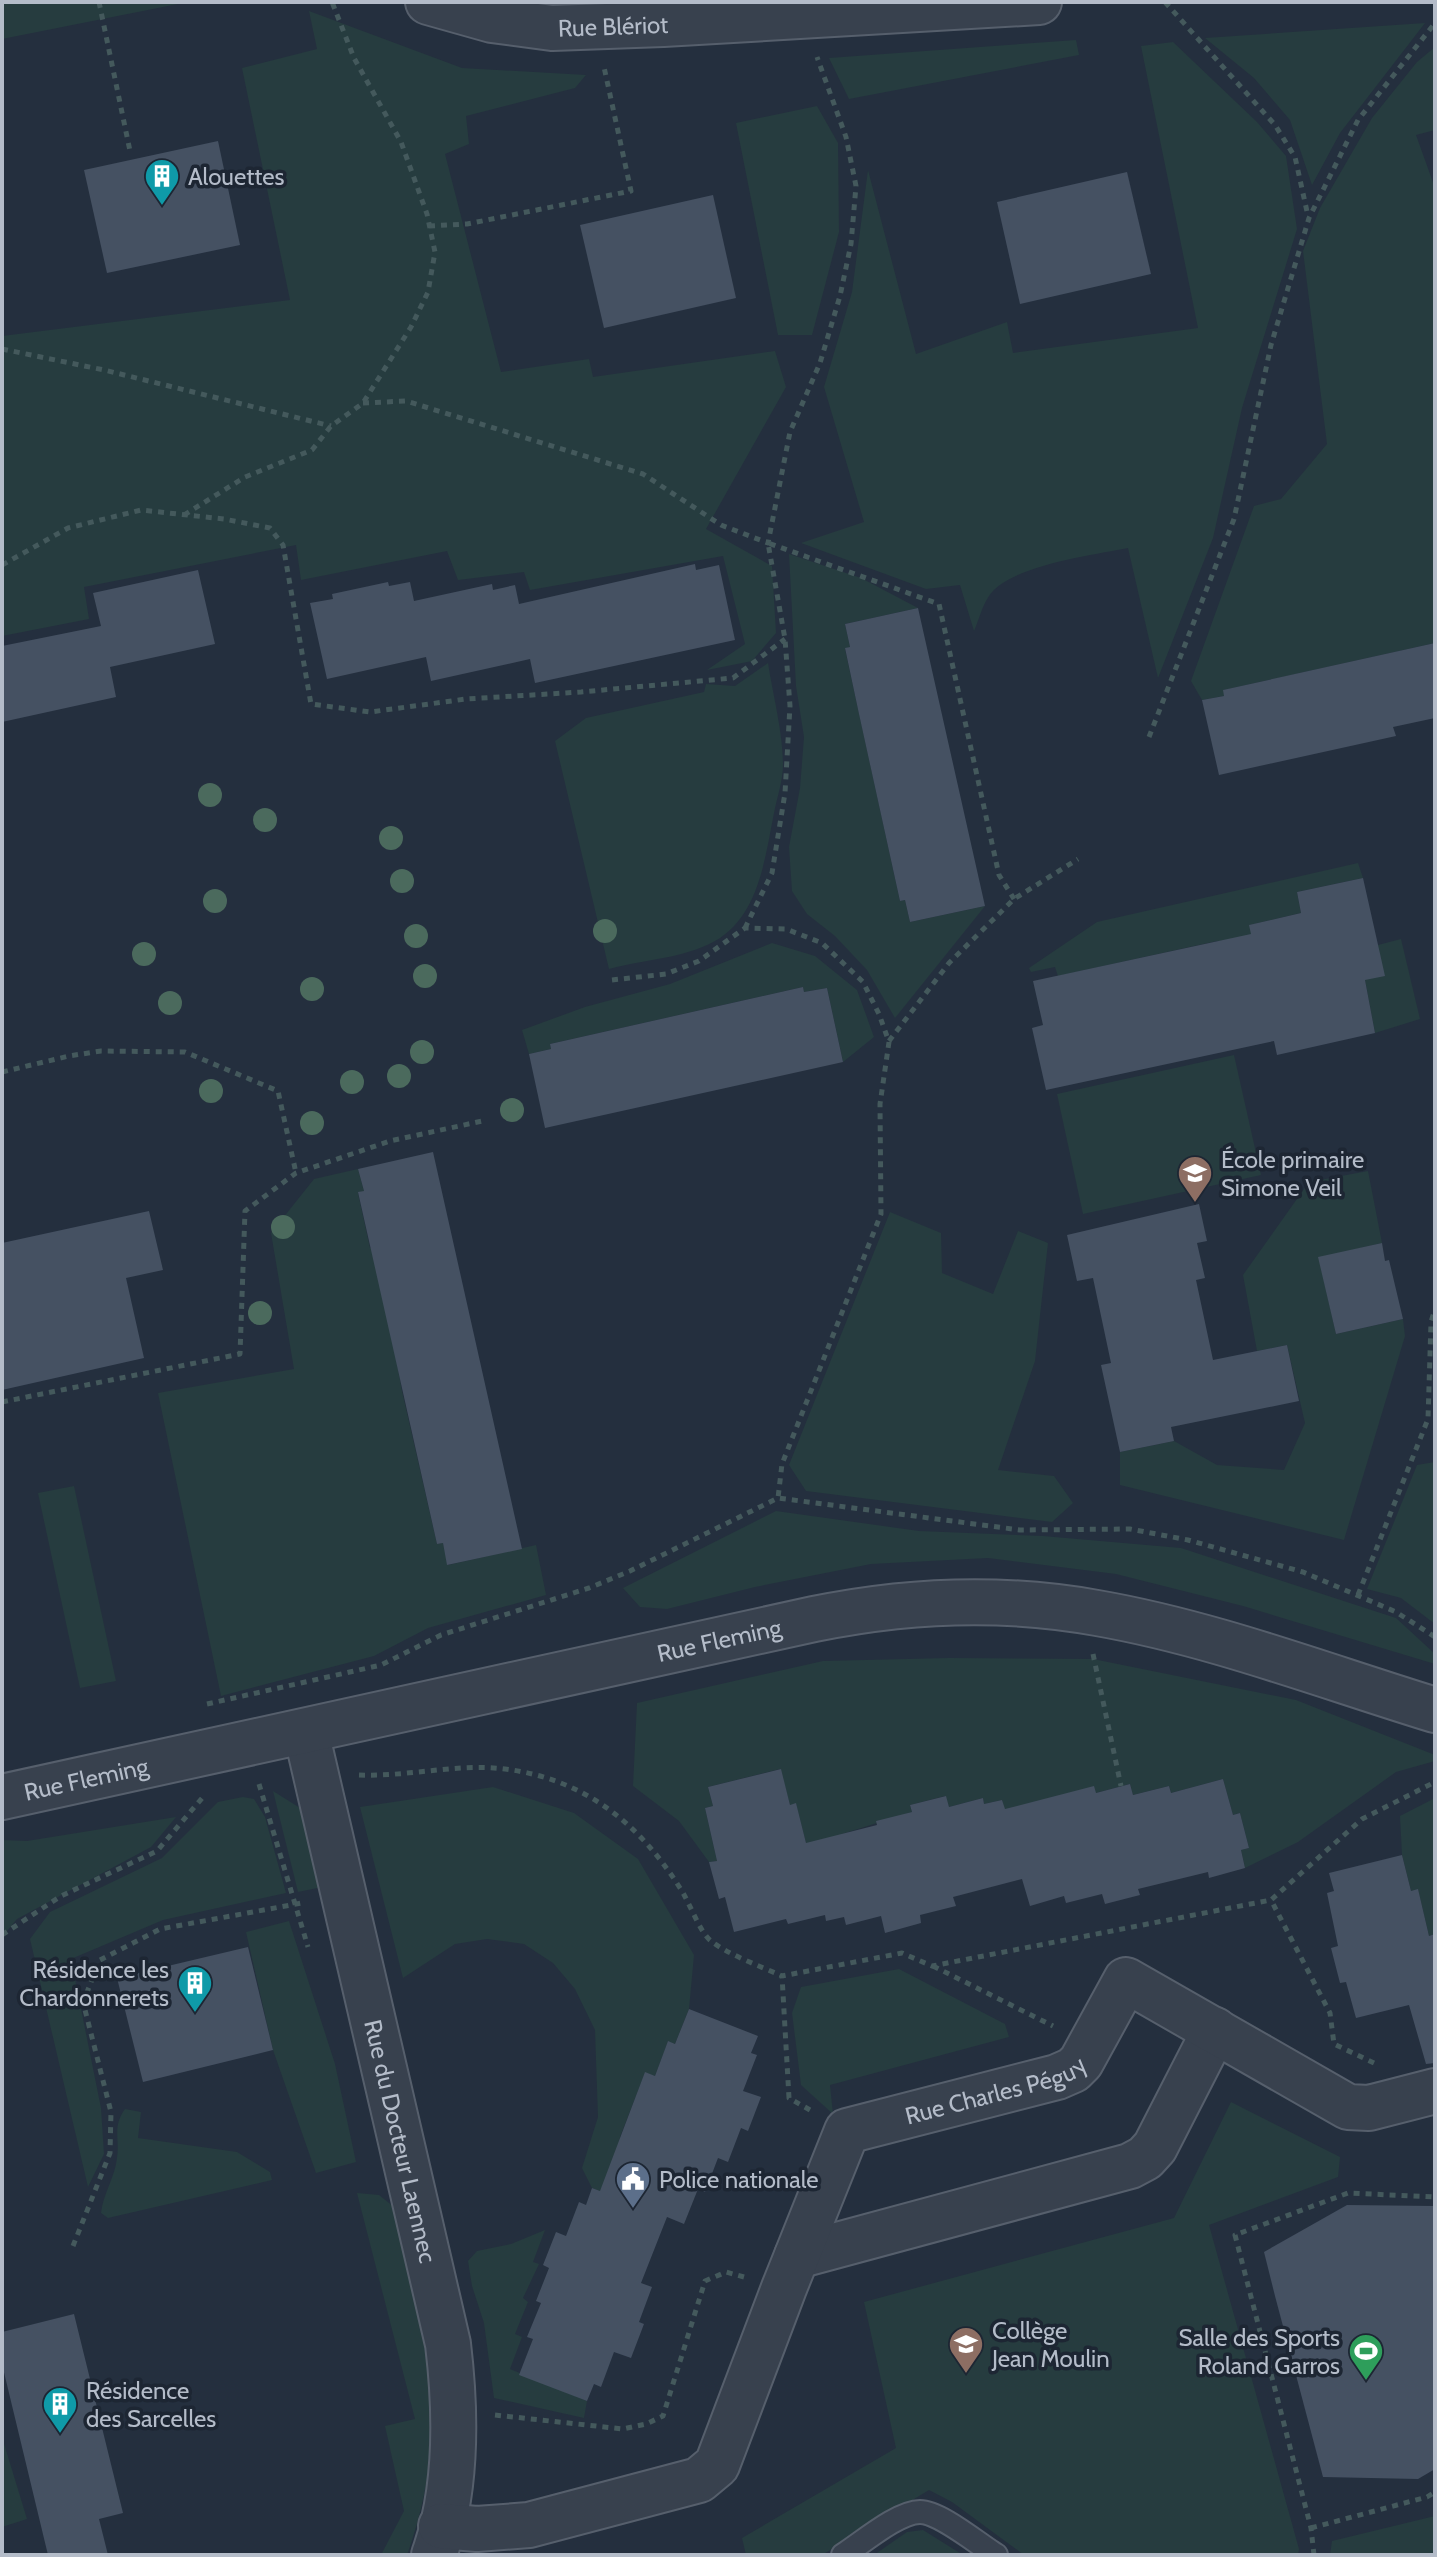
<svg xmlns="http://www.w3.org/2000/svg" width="1437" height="2557" font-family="Cabin,sans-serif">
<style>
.green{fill:#263c3f}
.building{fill:#455162}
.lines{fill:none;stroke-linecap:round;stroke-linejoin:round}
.service-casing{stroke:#565f6c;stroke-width:26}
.minor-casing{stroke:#565f6c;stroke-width:48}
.path{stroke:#44595c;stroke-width:5;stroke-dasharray:6 6;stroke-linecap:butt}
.service{stroke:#38414e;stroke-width:22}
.minor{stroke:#38414e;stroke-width:44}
.tree{fill:#4b6a5d}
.labels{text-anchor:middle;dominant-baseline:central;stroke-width:7;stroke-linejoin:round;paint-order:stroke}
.street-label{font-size:24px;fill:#b4bcc9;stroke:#1d2633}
.poi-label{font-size:24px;fill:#b4bcc9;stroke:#1d2633;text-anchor:start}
</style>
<rect width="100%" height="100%" fill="#242f3e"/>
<g class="green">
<polygon points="2,2 188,2 2,39"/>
<polygon points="309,11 462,68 586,75 575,88 466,116 469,144 445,154 501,372 589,359 593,377 775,351 786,387 706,529 772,566 776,633 752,661 707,670 745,644 723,556 530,590 524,572 458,580 447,551 301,580 296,545 84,587 89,619 2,636 2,336 290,300 242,68 317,49"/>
<polygon points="1425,23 1340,133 1312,185 1290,120 1254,78 1205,38"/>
<polygon points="1076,40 1079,55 849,99 829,58"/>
<path d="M1173 42 1257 122 1286 156 1297 229 1242 408 1213 538 1158 678 1128 548C1093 555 1008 566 989 596 982 606 979 620 974 631L960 585 926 589 801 543 864 522 824 387 852 292 868 170 916 354 1007 322 1013 353 1198 328 1141 46Z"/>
<polygon points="1435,47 1435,130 1416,135 1435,188 1435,643 1224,690 1224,696 1202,700 1191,681 1254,506 1281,499 1327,444 1303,251 1320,208 1372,118 1417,62"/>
<polygon points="817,106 838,143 839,232 812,335 778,335 736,123"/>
<polygon points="789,554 861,578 918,608 845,624 850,647 845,649 900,901 905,900 910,922 985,906 895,1018 867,970 835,936 807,914 792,891 789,847 800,788 804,737 796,686"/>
<path d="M768 663C773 695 783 733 783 765 783 780 777 798 774 813 765 858 759 916 715 941 682 959 645 959 609 969L555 741 586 718 704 692 706 684 735 686Z"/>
<polygon points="1358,863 1363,878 1297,892 1301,913 1250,925 1255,955 1217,941 1058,976 1055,967 1031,972 1029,968 1097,922"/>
<polygon points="1401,939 1420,1019 1375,1033 1365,980 1378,945"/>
<polygon points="772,943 815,956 857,990 874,1037 843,1062 827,988 804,992 803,987 550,1044 551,1049 529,1054 522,1030 585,1007 670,984"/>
<polygon points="1234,1055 1261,1175 1083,1214 1057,1094"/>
<polygon points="358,1169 364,1191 358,1193 370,1248 376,1247 402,1391 437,1544 443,1543 448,1565 536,1545 546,1595 428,1628 374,1656 221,1696 158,1393 294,1369 271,1233 314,1179"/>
<polygon points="1368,1171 1382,1243 1319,1258 1336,1334 1403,1319 1405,1336 1344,1540 1120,1485 1120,1452 1174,1441 1217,1465 1284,1470 1305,1423 1287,1345 1257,1351 1243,1275 1309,1182"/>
<polygon points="890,1212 941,1233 942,1273 993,1294 1018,1231 1048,1243 1035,1361 998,1470 1054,1476 1073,1503 1052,1522 806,1491 789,1465"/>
<polygon points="1435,1462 1435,1624 1401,1598 1367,1589 1417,1465"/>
<polygon points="74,1486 116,1681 80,1688 38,1493"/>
<polygon points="776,1511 919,1531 1043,1536 1181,1548 1396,1618 1435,1654 1435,1664 1243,1606 1116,1574 988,1558 871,1564 755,1587 667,1609 640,1607 623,1588"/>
<polygon points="949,1658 1093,1659 1296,1700 1435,1755 1435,1761 1396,1772 1298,1842 1245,1868 1241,1850 1249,1848 1240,1813 1233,1815 1223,1779 1171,1793 1169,1786 1133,1795 1130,1784 1096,1793 1010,1832 1002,1800 984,1804 983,1798 949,1807 945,1796 910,1805 912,1812 842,1834 808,1851 796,1804 790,1805 780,1769 708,1787 713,1806 705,1808 717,1861 709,1862 679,1821 633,1786 637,1703 823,1661"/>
<polygon points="493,1787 574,1813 638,1859 694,1955 689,2009 675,2044 668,2042 655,2076 645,2073 620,2137 617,2198 592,2188 582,2168 598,2117 595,2030 575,1989 553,1963 524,1944 487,1939 455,1944 403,1978 360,1807"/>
<polygon points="273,1791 300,1808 322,1887 298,1892"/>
<polygon points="243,1797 254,1799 265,1817 286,1893 163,1920 71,1959 101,2108 104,2154 88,2187 30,1939 50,1912 162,1858 218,1802"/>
<polygon points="1435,1798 1435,1934 1429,1936 1418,1890 1411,1891 1402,1855 1400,1816"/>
<polygon points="176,1817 151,1847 17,1919 2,1937 2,1840 27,1841"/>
<polygon points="289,1921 335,2064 356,2162 316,2173 273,2050 246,1932"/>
<polygon points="899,1969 1005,2024 1009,2037 830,2085 833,2114 801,2085 792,2013 801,1987"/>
<polygon points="1231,2102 1340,2157 1338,2177 1209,2225 1299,2549 1298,2555 1024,2555 952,2502 929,2490 822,2555 746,2555 742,2538 896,2448 864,2302 1174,2218"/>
<path d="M125 2109 141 2112 138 2138 237 2152 270 2172 272 2180 108 2218 101 2213C103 2194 115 2177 117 2158 120 2138 112 2127 125 2109Z"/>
<path d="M357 2193 379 2195 394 2207C405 2257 420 2306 429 2356 440 2420 429 2494 407 2555H381L404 2511 385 2426 415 2419Z"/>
<polygon points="545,2230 533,2262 539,2264 523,2298 528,2302 515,2334 522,2337 510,2369 587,2401 584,2418 494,2398 484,2323 472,2286 468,2261 477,2251 511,2244"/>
<polygon points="2,2437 27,2519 2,2527"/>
<polygon points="1435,2516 1435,2555 1330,2555 1332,2541"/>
<polygon points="923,2530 963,2555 874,2555 907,2532"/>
</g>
<g class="building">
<polygon points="218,141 240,245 107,273 84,170"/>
<polygon points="1127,172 1151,274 1020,304 997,202"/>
<polygon points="713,195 736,298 604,328 580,225"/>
<polygon points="695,564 696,570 719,565 735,640 535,683 530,659 431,681 426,657 327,679 310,603 333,599 332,594 388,582 389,586 410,582 414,601 492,584 493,590 515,585 519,604"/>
<polygon points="198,570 215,644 110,667 116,697 2,722 2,646 101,626 93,593"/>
<polygon points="918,608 985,906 910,922 905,900 900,901 859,714 845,648 850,647 845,624"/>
<polygon points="1435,643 1435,718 1393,727 1396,736 1219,775 1202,700 1224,696 1223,690"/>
<polygon points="1363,878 1385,976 1365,980 1375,1033 1277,1055 1274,1041 1046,1090 1032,1028 1043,1025 1033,981 1251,934 1249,925 1301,913 1297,892"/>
<polygon points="803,987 804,992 827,988 843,1062 545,1128 529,1054 551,1049 550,1044"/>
<polygon points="433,1152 522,1549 447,1565 443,1543 437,1544 358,1192 364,1191 358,1169"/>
<polygon points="1199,1204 1207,1241 1197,1243 1205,1278 1196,1280 1213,1360 1287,1345 1299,1401 1171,1427 1174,1441 1120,1452 1101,1365 1111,1363 1093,1278 1077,1281 1067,1235"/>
<polygon points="149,1211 163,1270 126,1278 144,1358 2,1390 2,1243"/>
<polygon points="1382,1243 1385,1261 1389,1260 1403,1319 1336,1334 1318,1257"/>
<polygon points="781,1769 790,1805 796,1803 806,1843 877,1825 876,1821 912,1812 910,1805 946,1796 949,1807 983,1798 984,1804 1002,1800 1005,1809 1094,1786 1096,1793 1130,1784 1133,1795 1169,1786 1171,1793 1223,1779 1233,1815 1240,1813 1249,1848 1241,1850 1245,1868 1209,1878 1208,1872 1138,1889 1140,1895 1105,1904 1102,1894 1066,1903 1064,1896 1030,1906 1022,1879 953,1897 956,1906 920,1915 921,1923 885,1933 881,1916 846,1925 844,1917 826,1921 825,1915 788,1924 786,1919 734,1932 725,1897 719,1899 709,1862 717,1861 705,1808 713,1806 708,1787"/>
<polygon points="1402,1855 1411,1891 1418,1889 1429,1936 1435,1934 1435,2063 1426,2064 1409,2005 1356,2018 1346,1982 1340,1983 1331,1948 1338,1946 1327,1893 1334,1891 1329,1873"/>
<polygon points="248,1947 273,2050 143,2082 117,1978"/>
<polygon points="689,2009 758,2036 751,2053 757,2055 743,2091 761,2097 748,2131 741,2128 728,2162 718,2158 705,2192 698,2189 684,2224 667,2217 641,2283 652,2287 639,2322 644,2324 631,2358 614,2352 601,2387 594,2384 587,2401 519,2375 533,2339 527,2337 541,2303 536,2301 549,2268 543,2265 556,2232 566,2236 579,2202 586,2205 592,2188 600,2191 645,2072 655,2076 668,2041 675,2044"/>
<polygon points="1347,2205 1435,2206 1435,2469 1418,2479 1323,2477 1275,2296 1264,2252"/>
<polygon points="74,2314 123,2513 99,2519 108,2555 48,2555 2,2364 2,2332"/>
</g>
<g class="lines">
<g class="service-casing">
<path id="service" d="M843 2555C862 2543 898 2512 920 2512 940 2512 978 2544 996 2555"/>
</g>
<g class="minor-casing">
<g id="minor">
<path id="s1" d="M428 2 492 20 552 28 663 24 1039 2"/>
<path id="s2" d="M306 1732 448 2344C456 2411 457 2491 434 2555"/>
<path id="s3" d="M2 1797 814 1619C907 1600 1003 1596 1097 1613 1212 1633 1324 1676 1435 1710"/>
<polyline points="797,2256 1130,2166 1145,2158 1155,2147 1215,2030"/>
<path id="s4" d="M441 2526 477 2529 529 2525 699 2480 717 2465 784 2288 847 2131 1057 2077 1073 2070 1081 2062 1126 1980 1348 2107 1369 2108 1435 2091"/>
</g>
</g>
<g class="path">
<polyline points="99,2 130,151"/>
<polyline points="1165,2 1275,125 1295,157 1308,216"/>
<polyline points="429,226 467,224 631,191 604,67"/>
<polyline points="2,349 104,370 331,426"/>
<polyline points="363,403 406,401 643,474 721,525 768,543 790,432 820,363 840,296 851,244 856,186 846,137 817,57"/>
<polyline points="184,515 245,477 312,450 331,426 363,403 411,327 428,292 435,252 427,214 401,142 354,58 332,2"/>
<polyline points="2,565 68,528 141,510 224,519 270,528 283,545 311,704 370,712 466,699 581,692 733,678 785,639"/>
<polyline points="1149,737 1234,519 1271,345 1309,218 1358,120 1435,23"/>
<polyline points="745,928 772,873 785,793 790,706 785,639 768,543 939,604 999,875 1014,899"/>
<polyline points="612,980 666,974 699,961 745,928 786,929 822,943 863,982 879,1014 889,1042 880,1104 881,1214 782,1464 778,1498"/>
<polyline points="889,1041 949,963 1014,899 1078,859"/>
<polyline points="2,1072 69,1056 101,1051 185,1052 278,1091 296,1173"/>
<polyline points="2,1402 240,1354 245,1211 296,1173 390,1141 487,1120"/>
<polyline points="1358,1595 1428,1419 1431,1322 1435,1309"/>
<polyline points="1093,1654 1121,1786"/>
<polyline points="207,1704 381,1665 441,1635 589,1588 630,1571 778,1498 1020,1530 1130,1529 1188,1540 1303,1572 1396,1612 1435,1637"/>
<path d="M359 1775C408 1777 457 1763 505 1769 584 1779 639 1823 680 1888 689 1901 700 1933 711 1941 729 1955 760 1966 782 1976"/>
<polyline points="259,1784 308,1947"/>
<polyline points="2,1935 61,1896 157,1851 203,1797"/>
<polyline points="933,1966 1053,2026"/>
<polyline points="1374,2063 1334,2044 1330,2013 1271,1900 1362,1819 1435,1782"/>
<polyline points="810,2110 789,2098 782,1976 902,1953 932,1966 1271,1900"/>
<polyline points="73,2246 110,2153 111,2112 83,2002 100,1960 160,1929 302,1903"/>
<polyline points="495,2415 623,2429 646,2424 663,2416 705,2281 726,2272 744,2277"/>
<polyline points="1311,2528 1427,2497 1435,2492"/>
<polyline points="1314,2555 1311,2528 1235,2235 1348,2193 1435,2197"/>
</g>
<use href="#service" class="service"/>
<use href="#minor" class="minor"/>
</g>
<g class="tree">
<circle cx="210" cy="795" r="12"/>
<circle cx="265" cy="820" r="12"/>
<circle cx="391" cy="838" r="12"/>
<circle cx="402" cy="881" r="12"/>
<circle cx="215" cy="901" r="12"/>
<circle cx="605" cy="931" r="12"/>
<circle cx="416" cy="936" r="12"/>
<circle cx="144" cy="954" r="12"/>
<circle cx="425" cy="976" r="12"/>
<circle cx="312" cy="989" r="12"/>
<circle cx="170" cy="1003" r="12"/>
<circle cx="422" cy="1052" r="12"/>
<circle cx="399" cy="1076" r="12"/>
<circle cx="352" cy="1082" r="12"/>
<circle cx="211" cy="1091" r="12"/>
<circle cx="512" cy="1110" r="12"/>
<circle cx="312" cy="1123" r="12"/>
<circle cx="283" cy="1227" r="12"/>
<circle cx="260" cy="1313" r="12"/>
</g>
<defs>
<g id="building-pin" transform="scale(1.8)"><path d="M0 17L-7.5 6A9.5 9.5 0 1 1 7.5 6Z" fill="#0f9aa8" stroke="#1d2633"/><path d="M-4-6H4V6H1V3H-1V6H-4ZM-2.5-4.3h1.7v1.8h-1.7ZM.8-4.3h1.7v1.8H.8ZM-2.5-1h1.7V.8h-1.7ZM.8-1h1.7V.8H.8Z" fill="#fff"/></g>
<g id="school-pin" transform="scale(1.8)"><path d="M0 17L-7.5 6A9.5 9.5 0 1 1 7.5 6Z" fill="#8d6e63" stroke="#1d2633"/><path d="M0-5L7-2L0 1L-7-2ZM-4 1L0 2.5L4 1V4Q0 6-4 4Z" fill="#fff"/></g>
<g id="civic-pin" transform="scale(1.8)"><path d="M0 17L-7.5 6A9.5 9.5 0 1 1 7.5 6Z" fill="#5c6f8a" stroke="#1d2633"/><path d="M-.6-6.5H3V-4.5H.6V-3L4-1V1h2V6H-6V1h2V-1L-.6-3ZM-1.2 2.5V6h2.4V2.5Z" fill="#fff"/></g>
<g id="stadium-pin" transform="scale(1.8)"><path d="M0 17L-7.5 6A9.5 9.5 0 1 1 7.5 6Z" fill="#2e9e5b" stroke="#1d2633"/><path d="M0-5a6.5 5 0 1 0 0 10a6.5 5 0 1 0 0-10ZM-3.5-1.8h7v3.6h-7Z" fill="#fff"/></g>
</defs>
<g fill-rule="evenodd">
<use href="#building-pin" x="162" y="176"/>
<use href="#school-pin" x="1195" y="1173"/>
<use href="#building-pin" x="195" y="1983"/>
<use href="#civic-pin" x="633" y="2179"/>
<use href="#school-pin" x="966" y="2344"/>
<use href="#stadium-pin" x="1366" y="2351"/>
<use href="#building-pin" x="60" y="2404"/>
</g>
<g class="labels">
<g class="street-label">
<text stroke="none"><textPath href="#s1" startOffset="188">Rue Blériot</textPath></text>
<text stroke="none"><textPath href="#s3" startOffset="734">Rue Fleming</textPath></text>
<text stroke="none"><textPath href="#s3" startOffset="86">Rue Fleming</textPath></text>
<text stroke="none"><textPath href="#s4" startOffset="800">Rue Charles Péguy</textPath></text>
<text stroke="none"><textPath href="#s2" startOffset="420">Rue du Docteur Laennec</textPath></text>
</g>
<g class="poi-label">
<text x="188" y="176">Alouettes</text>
<text x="1221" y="1159">École primaire<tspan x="1221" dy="28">Simone Veil</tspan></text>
<text x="169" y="1969" text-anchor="end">Résidence les<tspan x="169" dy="28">Chardonnerets</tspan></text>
<text x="659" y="2179">Police nationale</text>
<text x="992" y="2330">Collège<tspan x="992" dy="28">Jean Moulin</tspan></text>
<text x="1340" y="2337" text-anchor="end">Salle des Sports<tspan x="1340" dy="28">Roland Garros</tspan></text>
<text x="86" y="2390">Résidence<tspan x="86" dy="28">des Sarcelles</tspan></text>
</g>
</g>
<rect width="1437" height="2557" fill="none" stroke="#b4bcc9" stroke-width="8"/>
</svg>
